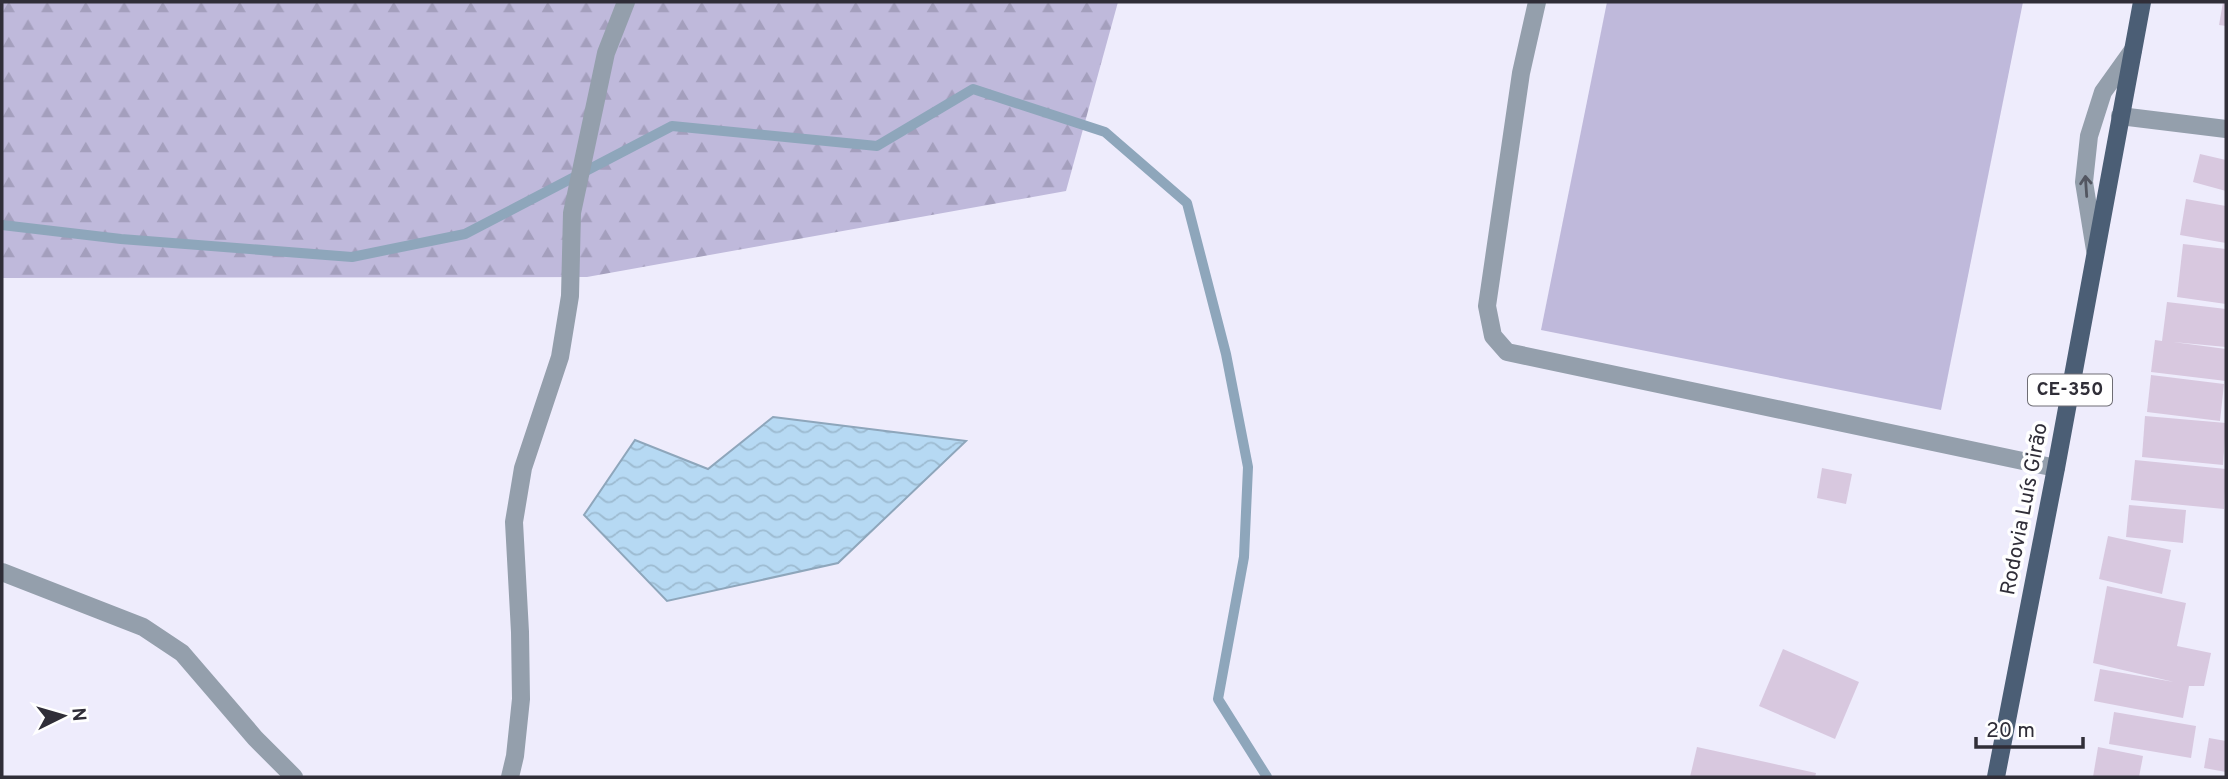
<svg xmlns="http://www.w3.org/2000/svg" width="2228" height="779" font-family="Overpass,sans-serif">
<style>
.forest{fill:url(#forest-firs)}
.garden{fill:#bfb9db}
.water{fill:url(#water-waves);stroke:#8ea6bb;stroke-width:2}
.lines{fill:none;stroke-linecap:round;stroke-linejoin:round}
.stream{stroke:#8ea6bb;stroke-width:10}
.building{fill:#d8c8df}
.minor{stroke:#949fac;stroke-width:18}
.major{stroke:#4b5e75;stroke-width:18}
.oneway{stroke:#535661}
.labels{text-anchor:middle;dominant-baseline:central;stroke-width:7;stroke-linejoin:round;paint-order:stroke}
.shield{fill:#fff;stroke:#6e6d74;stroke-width:2}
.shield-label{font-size:19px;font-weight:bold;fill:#302e38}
.street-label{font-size:21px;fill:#302e38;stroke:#fff}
</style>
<defs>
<pattern id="forest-firs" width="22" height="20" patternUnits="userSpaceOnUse" patternTransform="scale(1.75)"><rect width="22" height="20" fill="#bfb9db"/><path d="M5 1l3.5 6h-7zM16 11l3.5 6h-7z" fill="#a49fbd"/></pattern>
<pattern id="water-waves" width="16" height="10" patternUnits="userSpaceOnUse" patternTransform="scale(1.75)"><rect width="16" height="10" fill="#b6d9f3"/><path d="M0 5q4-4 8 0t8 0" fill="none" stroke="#9dbbd1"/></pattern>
</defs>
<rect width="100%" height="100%" fill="#eeecfc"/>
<polygon class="forest" points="2,2 1118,2 1066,191 587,277 2,278"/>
<polygon class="garden" points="1607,2 2023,2 1941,410 1541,330"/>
<polygon class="water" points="773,417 966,441 838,563 667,601 584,515 635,440 708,469"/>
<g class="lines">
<polyline class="stream" points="2,225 121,239 352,257 465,234 672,126 877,146 973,89 1105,132 1187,203 1226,354 1248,467 1244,557 1218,699 1267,777"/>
</g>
<g class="building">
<polygon points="2223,2 2226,2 2226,26 2219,25"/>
<polygon points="2200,154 2226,160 2226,191 2193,182"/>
<polygon points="2186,199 2226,206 2226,243 2180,235"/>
<polygon points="2183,244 2226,249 2226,304 2177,297"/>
<polygon points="2167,302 2226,309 2226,347 2173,342 2226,349 2226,381 2151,372 2155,340 2162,341"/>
<polygon points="2151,375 2224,384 2220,421 2147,412"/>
<polygon points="2145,416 2226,423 2223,465 2142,457"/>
<polygon points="2135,460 2226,469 2224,509 2131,500"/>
<polygon points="1822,468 1852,474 1846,504 1817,498"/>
<polygon points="2129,505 2186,510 2183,543 2126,537"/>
<polygon points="2108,536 2171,550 2162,594 2099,579"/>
<polygon points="2107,586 2186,603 2177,646 2211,653 2204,686 2189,686 2183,718 2094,701 2100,669 2174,682 2093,663"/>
<polygon points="1783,649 1859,682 1835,739 1759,706"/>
<polygon points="2114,712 2196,726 2191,758 2109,744"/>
<polygon points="2209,738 2226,741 2226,772 2204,768"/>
<polygon points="1697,747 1816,773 1815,777 1690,777"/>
<polygon points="2098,747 2143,756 2139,777 2093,777"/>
</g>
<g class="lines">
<g class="minor">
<polyline points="1537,2 1521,73 1487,306 1493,336 1507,352 2056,468"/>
<polyline points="2120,116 2226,129"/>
<polyline points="2095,250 2084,182 2089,136 2103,92 2133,50"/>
<polyline points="2,572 143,627 182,653 255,738 294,777"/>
<polyline points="510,777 515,756 521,699 520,632 514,522 523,468 560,357 570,296 572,213 606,53 626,2"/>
</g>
<polyline class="major" points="1996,777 2056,468 2142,2"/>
</g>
<defs><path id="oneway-shaft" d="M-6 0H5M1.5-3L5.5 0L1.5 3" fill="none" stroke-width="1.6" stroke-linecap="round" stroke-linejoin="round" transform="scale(1.75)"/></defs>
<use class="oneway" href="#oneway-shaft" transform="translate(2086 186) rotate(-94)"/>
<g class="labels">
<rect class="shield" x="2028" y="374.5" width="84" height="31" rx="5"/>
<g class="shield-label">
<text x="2070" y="390">CE-350</text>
</g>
<g class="street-label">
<text transform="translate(2025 509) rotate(-79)">Rodovia Luís Girão</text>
</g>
</g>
<rect width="2228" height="779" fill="none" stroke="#302e38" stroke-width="7"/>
<g transform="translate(63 716) rotate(85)" stroke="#ffffff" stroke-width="5" paint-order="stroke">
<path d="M0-5L12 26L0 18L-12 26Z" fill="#302e38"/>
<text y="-10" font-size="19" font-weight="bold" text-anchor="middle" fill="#302e38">N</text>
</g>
<path d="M1976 737v10h107v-10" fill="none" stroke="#302e38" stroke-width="3.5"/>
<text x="1986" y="737" font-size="21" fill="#302e38" stroke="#ffffff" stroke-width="5" paint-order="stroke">20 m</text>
</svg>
